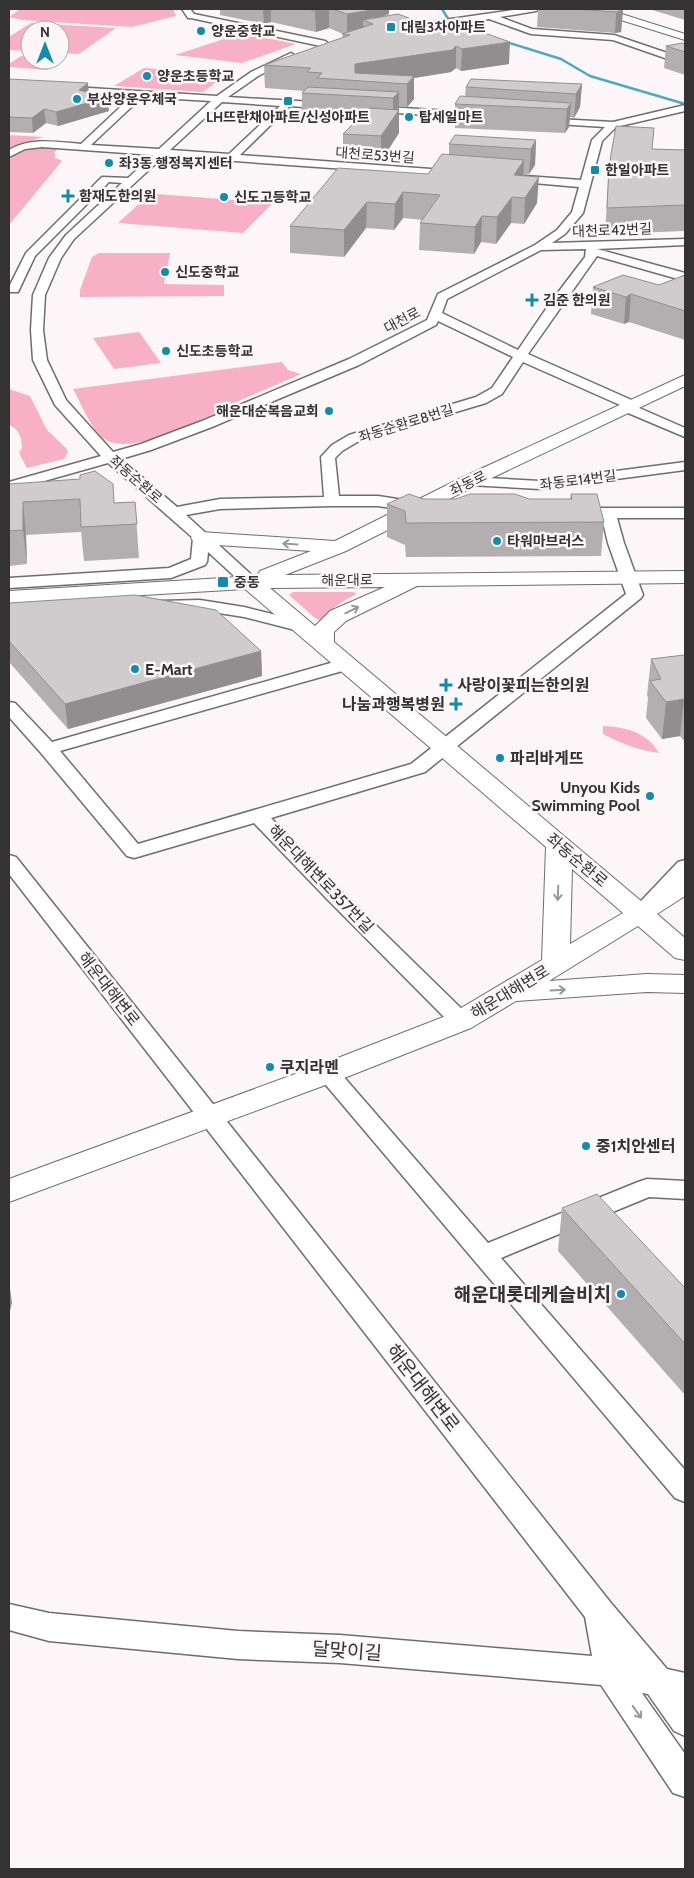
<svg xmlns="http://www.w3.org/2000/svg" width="694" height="1878" font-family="Cabin,'Noto Sans KR',sans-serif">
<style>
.green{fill:#f8b0c7}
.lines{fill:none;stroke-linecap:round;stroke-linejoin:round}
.stream{stroke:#4aa9c7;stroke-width:2.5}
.minor-casing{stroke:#716d6e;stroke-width:3}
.major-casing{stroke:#716d6e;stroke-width:2}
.minor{fill:#fff;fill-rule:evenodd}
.major{fill:#fff;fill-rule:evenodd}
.wall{fill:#b3afb0}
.shaded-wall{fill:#928e90}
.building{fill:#d0cbcd;stroke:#928e90}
.oneway{stroke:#9a9898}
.poi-dot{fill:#0f8dae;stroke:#fcf6f8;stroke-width:2}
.labels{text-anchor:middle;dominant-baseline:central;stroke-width:5;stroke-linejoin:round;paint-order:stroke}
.far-poi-label{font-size:14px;font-weight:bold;fill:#343232;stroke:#fcf6f8;text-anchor:start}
.far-street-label{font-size:14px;fill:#343232;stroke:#fcf6f8}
.poi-label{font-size:16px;font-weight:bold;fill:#343232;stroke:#fcf6f8;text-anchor:start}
.street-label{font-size:16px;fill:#343232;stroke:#fcf6f8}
.near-poi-label{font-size:19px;font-weight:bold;fill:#343232;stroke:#fcf6f8;text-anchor:end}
.near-street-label{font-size:19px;fill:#343232;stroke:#fcf6f8}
</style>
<rect width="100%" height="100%" fill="#fcf6f8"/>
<g class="green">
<polygon points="20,9 173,9 176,16 132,27 22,20 9,17"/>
<polygon points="31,23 116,28 79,54 60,53 60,30 30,30 30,51 9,50 9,37"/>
<polygon points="242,33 296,44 242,63 175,55"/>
<polygon points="21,56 30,57 30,60 63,60 47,70 9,67 9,64"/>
<polygon points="144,68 227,74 203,92 114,86"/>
<polygon points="9,135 43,137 13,147 9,151"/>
<polygon points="42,147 58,148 54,153 56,156 54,157 62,161 9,225 9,157 20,149"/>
<polygon points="157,194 273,203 243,233 118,223 141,202 148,202"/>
<polygon points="99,253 170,253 164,284 224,285 224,296 80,297 80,290 92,257"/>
<polygon points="139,332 161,363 114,369 93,338"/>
<path d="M282 362 288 370 301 374C281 383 261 391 241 400 211 414 137 457 106 440 92 432 81 403 73 389Z"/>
<path d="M9 389 30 396 47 430 67 449 68 452 64 459 27 468 19 453 22 448C22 437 19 429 9 425Z"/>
<path d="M293 592H353L357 594C345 600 332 606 326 618L320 620 315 618 289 595Z"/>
<path d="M603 726C625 727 647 732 659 753 638 750 622 744 603 734Z"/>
</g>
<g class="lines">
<g class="stream">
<polyline points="442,9 452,25"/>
<polyline points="503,41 561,59 590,76 685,104"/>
</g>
<g class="minor-casing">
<g id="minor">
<polygon points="182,9 190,9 194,14 325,41 329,44 325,47 191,18 188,18"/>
<polygon points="521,9 540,9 536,11 500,17 532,29 614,35 685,59 685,65 613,40 531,34 489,19 423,29 419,26 423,23"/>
<path d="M291 53 295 56 294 58 258 76 228 97 331 103 336 106 331 109 290 106 240 155 458 171 463 174 458 177 164 156 74 239 61 258 45 295 43 330 47 360 66 400 113 452 141 444 202 421 349 359 427 320 438 294 535 245 557 230 572 212 579 187 511 181 506 178 511 175 581 180 592 140 605 127 541 123 538 122V118L613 122 685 105V111L616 127 602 141 583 213 565 234 552 243 685 239V245L597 249 685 273V281L597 256 528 354 636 402 637 407 685 428V437L621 410 620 405 523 362 502 394 486 403 359 441 342 451 335 458 339 496H378L417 502 422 504 425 507 422 510 417 512 378 506H332L220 509 186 515 256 579 258 582 256 585H244L208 552 207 562 205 565 171 578 9 588V578L169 568 191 559 193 538 108 463 9 491V482L101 456 55 405 33 360 31 330 33 295 49 258 66 235 122 183 109 182 35 256 18 292H10L9 287 26 253 102 177 128 178 153 155 42 147 25 149 9 157V150C31 137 56 142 81 144L132 96 9 89V83L217 96 251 72ZM142 97 211 101 159 149 91 145ZM222 102 280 106 229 154 170 150ZM586 249 585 257 550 303 518 350 442 313 447 299 541 250ZM438 321 513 357 492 388 476 397 349 435 332 445 321 457 324 497 220 499 177 507 121 459 151 450 212 427 359 365 436 325Z"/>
<polygon points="371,106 483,113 488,116 483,119 368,111 366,109"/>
<polygon points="685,462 685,470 540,489 470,485 465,484 463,481 465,478 470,477 540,481"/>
<polygon points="594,508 685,508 685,518 617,518 624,543 643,595 641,598 425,772 271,818 342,892 469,1016 472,1021 469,1026 461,1028 453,1026 328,900 254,823 141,856 134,858 127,856 41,753 9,717 9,702 15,703 52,742 341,660 347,659 353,660 356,664 353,668 60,751 138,844 411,764 626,594 608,543 602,518 589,516 586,513 589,510"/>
<polygon points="200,600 244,607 309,623 311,627 309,631 303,632 244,617 200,610 161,611 155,610 153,606 155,602 161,601"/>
<polygon points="9,855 16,857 611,1603 667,1669 685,1673 685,1736 674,1731 648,1694 642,1693 685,1754 685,1797 673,1793 601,1685 340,1663 238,1659 49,1641 9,1630 9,1604 49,1613 238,1631 340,1635 592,1656 585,1617 9,874"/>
<path d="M685 860V878C673 890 660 913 642 908L639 904 642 900 678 862Z"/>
<polygon points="328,1065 336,1068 488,1243 638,1182 647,1179 685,1181 685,1199 649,1197 501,1258 685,1470 685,1502 675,1498 320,1078 316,1073 320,1068"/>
</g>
</g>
<g class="major-casing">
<g id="major">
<polygon points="591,9 606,9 685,34 685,40 592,11"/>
<path d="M685 375V386L477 485 346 551 285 575 685 571V583L417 586 346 621 334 632V642L641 901 676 878 685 876V896L657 914 685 938V960L675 958 638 926 549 981 647 974 685 975V993L647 992 516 1001 471 1028 339 1080 9 1202V1179L317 1066 451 1014 542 960 546 847 245 589 9 603V591L257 576 260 571 311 551 201 544 194 542 191 538 194 534 201 532 335 541 463 477ZM385 587 330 611 315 626 270 588ZM572 869 623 913 570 944Z"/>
</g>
</g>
<use href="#minor" class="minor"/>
<use href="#major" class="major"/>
</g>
<g class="wall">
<polygon points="220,9 389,9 389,14 381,17 509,64 461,71 456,68 451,72 414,78 414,99 407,107 399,106 399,133 381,161 343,158 343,134 358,120 302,117 302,93 304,91 265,88 264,65 342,38 343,34 329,28 316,32 271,22 264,24 220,15"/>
<polygon points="538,9 615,9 623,11 621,32 615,33 537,27"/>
<polygon points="649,9 685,9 685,20"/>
<polygon points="685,44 685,75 664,68 666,46"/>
<polygon points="9,79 89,92 109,111 58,126 46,123 33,133 9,132"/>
<polygon points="582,84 580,107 574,118 570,117 569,127 565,133 455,128 455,104 465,97 466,87"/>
<polygon points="536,140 535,165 529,174 524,174 524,176 537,203 524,224 511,223 496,244 481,242 474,254 419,250 420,223 423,220 403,218 394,230 366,228 344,257 290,253 290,226 428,174 449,154 449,144"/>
<polygon points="652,149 685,150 685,231 605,234 609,166"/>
<polygon points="685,275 685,340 629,322 624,324 591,314 593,287 659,285"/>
<polygon points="9,484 115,503 135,502 139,558 84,561 81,532 26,535 27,564 9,566"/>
<polygon points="571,494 604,522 601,556 406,557 405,545 387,537 387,504 423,499 570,499"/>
<polygon points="9,603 261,651 262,676 68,729 9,662"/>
<polygon points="685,658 685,742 680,736 662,739 646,718 648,698 647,695 651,659"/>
<polygon points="562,1208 685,1288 685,1395 558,1251"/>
</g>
<g class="shaded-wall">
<polygon points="263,9 271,9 271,22 264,24"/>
<polygon points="323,9 329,9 329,28 316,32 315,11"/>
<polygon points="362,9 389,9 389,14 381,17 373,24 363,20 363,33 347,35 347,14"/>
<polygon points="623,11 621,32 615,33 616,12"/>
<polygon points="510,42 509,64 461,71 462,49"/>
<polygon points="456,46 456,68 451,72 414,78 414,99 407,107 407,84 355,80 355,64"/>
<polygon points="88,83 89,97 79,90"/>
<polygon points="582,84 580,107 574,118 576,94"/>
<polygon points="399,92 399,133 381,161 381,136 393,118 393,98"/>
<polygon points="108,97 109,111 58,126 56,112"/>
<polygon points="571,103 569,127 565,133 567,109"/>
<polygon points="44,109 46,123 33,133 32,118"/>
<polygon points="536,140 535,165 529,174 531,149"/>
<polygon points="524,160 523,185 514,175"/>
<polygon points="539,177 537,203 524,224 525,198"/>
<polygon points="403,192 403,218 394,230 395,204"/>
<polygon points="512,197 511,223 496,244 497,217"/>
<polygon points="367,202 366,228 344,257 344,230"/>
<polygon points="482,216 481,242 474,254 475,227"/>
<polygon points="631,294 629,322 624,324 626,297"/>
<polygon points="23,502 26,535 27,564 23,530"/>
<polygon points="261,651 262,676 68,729 65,704"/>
<polygon points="684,699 680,736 662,739 666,702"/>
<polygon points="9,1281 12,1303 9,1315"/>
</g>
<g class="building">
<polygon points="307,9 323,9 315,11"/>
<polygon points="332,9 378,9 347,14"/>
<polygon points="575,9 615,9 623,11 616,12"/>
<polygon points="398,14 428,25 451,21 510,42 462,49 456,46 452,50 355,64 355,73 414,76 407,84 317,78 322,73 307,72 311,68 264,65 350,35 342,34 373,24 363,20"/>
<polygon points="682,43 685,44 685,52 666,46"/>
<polygon points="9,79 88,83 79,90 108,97 56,112 44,109 32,118 9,117"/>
<polygon points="471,79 582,84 576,94 466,87"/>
<polygon points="308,87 399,92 393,98 302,93"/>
<polygon points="460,96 571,103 567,109 455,104"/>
<polygon points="369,108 399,110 381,136 343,134"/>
<polygon points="616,126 654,128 652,149 685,150 685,205 607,208 609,166"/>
<polygon points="455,135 536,140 531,149 449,144"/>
<polygon points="442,154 524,160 514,175 539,177 525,198 512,197 497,217 482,216 475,227 420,223 440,195 403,192 395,204 367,202 344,230 290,226 338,168 428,174"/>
<polygon points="623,275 659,285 685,275 685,311 631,294 626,297 593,287"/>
<polygon points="95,471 113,484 114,503 135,502 137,524 81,527 80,499 23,502 23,530 9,531 9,484 80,479 80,475"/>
<polygon points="409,494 423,499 456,499 470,494 515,494 529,499 572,499 571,494 597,494 604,522 406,523 405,511 387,504"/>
<polygon points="135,595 216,610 261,651 65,704 9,641 9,603"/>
<polygon points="684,655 685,658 685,700 684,699 666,702 650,681 661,679 651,659"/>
<polygon points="597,1194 685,1288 685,1344 562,1208"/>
</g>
<defs><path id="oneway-shaft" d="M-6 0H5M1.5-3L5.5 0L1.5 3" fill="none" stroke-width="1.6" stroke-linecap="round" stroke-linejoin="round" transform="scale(1.25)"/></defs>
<g class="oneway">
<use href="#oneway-shaft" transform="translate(290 544) rotate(-176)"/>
<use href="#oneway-shaft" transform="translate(352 610) rotate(-26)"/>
<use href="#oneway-shaft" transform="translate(558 893) rotate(92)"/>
<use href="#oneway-shaft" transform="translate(558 990) rotate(-3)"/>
<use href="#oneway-shaft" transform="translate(637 1712) rotate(55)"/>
</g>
<g class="poi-dot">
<rect x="386" y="22" width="10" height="10" rx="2.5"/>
<circle cx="201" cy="31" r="5"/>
<circle cx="147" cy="76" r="5"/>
<circle cx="77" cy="99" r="5"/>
<rect x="283" y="96" width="10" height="10" rx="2.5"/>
<circle cx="409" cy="117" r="5"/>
<circle cx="109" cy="163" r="5"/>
<rect x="590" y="165" width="10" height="10" rx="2.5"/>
<path d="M65.5 188.5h5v5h5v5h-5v5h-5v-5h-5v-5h5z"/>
<circle cx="224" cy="197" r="5"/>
<circle cx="165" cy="272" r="5"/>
<path d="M529.5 292.5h5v5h5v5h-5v5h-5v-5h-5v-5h5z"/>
<circle cx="166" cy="351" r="5"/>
<circle cx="329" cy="411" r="5"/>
<circle cx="497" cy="541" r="5"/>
<rect x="217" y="576" width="12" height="12" rx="2.5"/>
<circle cx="135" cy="669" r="5"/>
<path d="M443.5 677.5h5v5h5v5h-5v5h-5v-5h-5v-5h5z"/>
<path d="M453.5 696.5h5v5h5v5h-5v5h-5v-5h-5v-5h5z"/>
<circle cx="500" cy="758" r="5"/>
<circle cx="650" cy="796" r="5"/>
<circle cx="270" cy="1067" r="5"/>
<circle cx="586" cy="1146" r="5"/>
<circle cx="621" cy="1294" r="5"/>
</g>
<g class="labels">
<g class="far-poi-label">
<text x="401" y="27">대림3차아파트</text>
<text x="211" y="31">양운중학교</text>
<text x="157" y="76">양운초등학교</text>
<text x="87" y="99">부산양운우체국</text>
<text x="288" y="117" text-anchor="middle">LH뜨란채아파트/신성아파트</text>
<text x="419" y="117">탑세일마트</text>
<text x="119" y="163">좌3동 행정복지센터</text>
<text x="605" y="170">한일아파트</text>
<text x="79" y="196">함재도한의원</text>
<text x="234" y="197">신도고등학교</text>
<text x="175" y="272">신도중학교</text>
<text x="543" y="300">김준 한의원</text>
<text x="176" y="351">신도초등학교</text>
<text x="319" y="411" text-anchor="end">해운대순복음교회</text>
<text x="507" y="541">타워마브러스</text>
<text x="234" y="582">중동</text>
</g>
<g class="far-street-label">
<text transform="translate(375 155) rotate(4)">대천로53번길</text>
<text transform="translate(612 230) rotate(-2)">대천로42번길</text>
<text transform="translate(402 320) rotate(-28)">대천로</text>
<text transform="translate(406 423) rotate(-17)">좌동순환로8번길</text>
<text transform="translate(136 479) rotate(41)">좌동순환로</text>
<text transform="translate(578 480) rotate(-7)">좌동로14번길</text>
<text transform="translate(468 483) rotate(-26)">좌동로</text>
<text transform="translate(347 580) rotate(-1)">해운대로</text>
</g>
<g class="poi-label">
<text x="145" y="669">E-Mart</text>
<text x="457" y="685">사랑이꽃피는한의원</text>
<text x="445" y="704" text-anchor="end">나눔과행복병원</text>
<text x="510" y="758">파리바게뜨</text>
<text x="640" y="787" text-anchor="end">Unyou Kids<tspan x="640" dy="18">Swimming Pool</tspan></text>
<text x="280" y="1067">쿠지라멘</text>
<text x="596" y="1146">중1치안센터</text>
</g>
<g class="street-label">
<text transform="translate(577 860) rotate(40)">좌동순환로</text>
<text transform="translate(321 879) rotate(46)">해운대해변로357번길</text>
<text transform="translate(109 989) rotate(52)">해운대해변로</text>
<text transform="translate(510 992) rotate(-31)">해운대해변로</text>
</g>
<g class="near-poi-label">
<text x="611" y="1294">해운대롯데케슬비치</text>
</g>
<g class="near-street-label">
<text transform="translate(423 1388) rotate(52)">해운대해변로</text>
<text transform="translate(347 1651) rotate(4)">달맞이길</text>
</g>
</g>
<rect width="694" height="1878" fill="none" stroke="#343232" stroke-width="20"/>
<g transform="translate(45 45)"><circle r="24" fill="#fcf6f8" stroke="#aca8a9"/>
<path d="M0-4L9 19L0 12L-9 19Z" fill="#0f8dae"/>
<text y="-8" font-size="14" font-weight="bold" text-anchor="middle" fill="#343232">N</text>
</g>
</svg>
